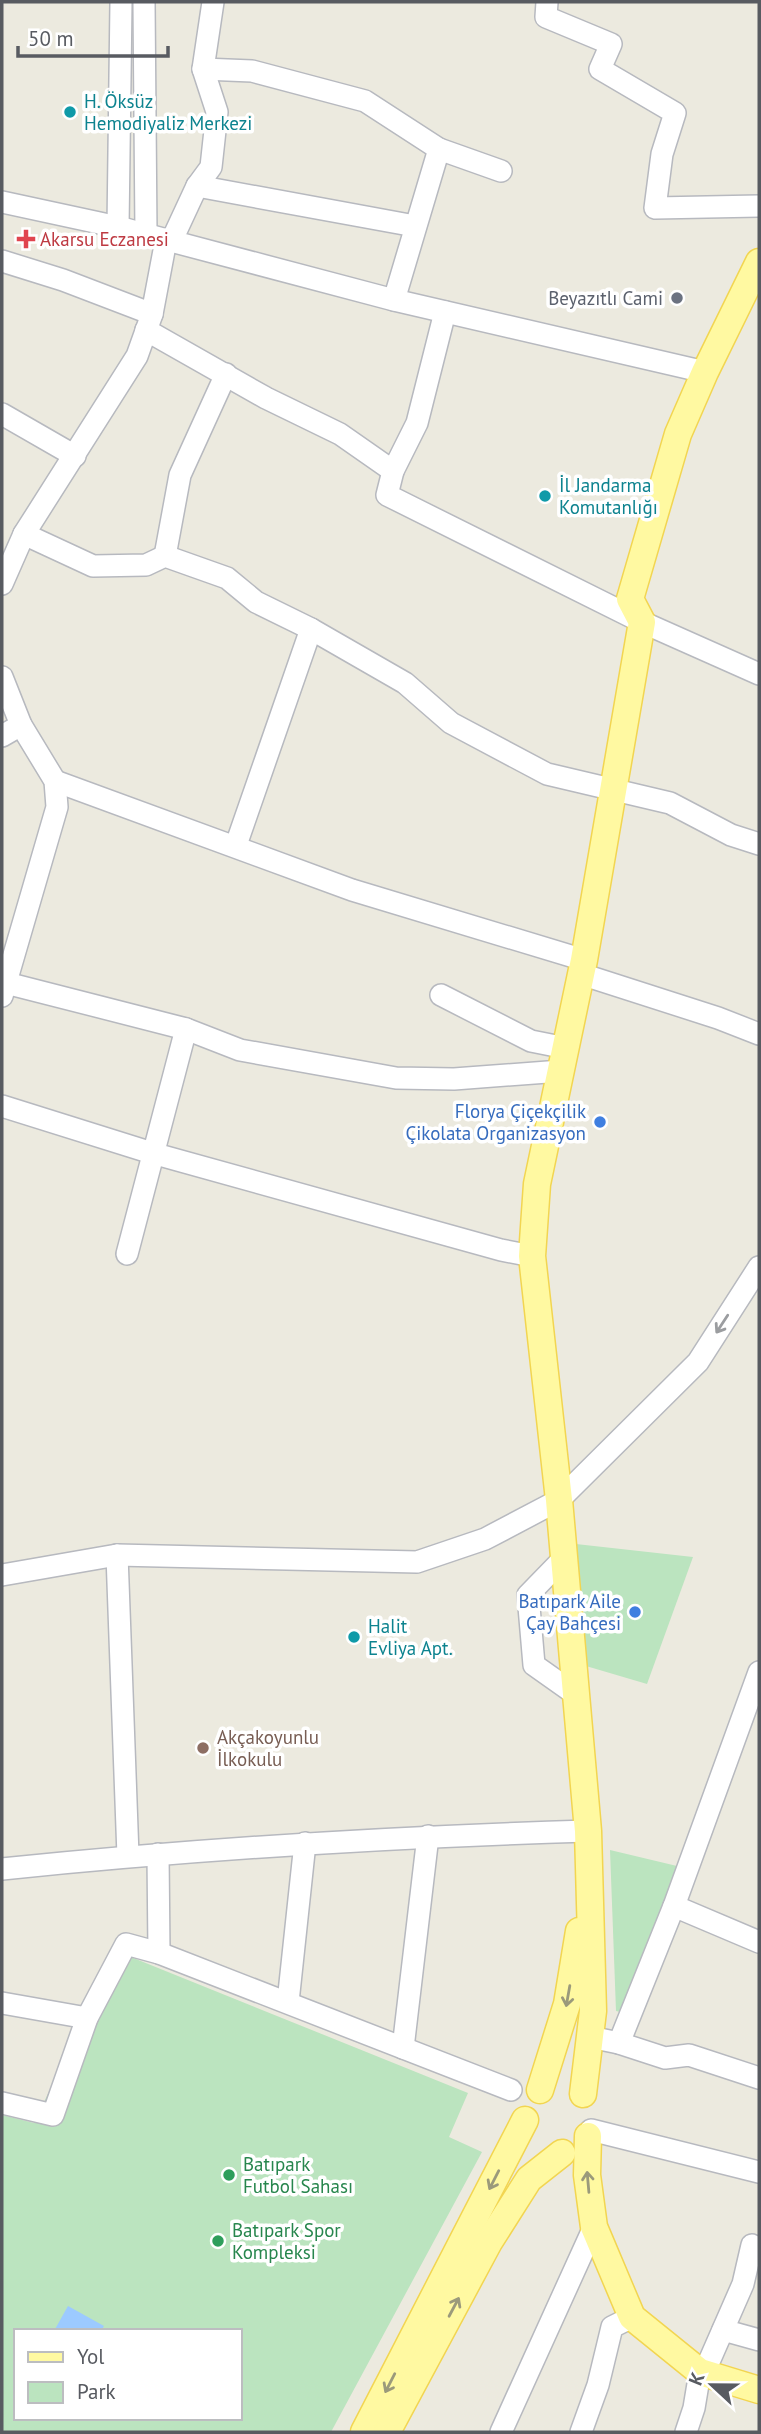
<svg xmlns="http://www.w3.org/2000/svg" width="761" height="2434" font-family="'PT Sans',sans-serif">
<style>
.green{fill:#bbe4bf;fill-rule:evenodd}
.water{fill:#9ccaff}
.lines{fill:none;stroke-linecap:round;stroke-linejoin:round}
.minor-casing{stroke:#b7b9bf;stroke-width:24}
.major-casing{stroke:#f2d551;stroke-width:29}
.minor{stroke:#fff;stroke-width:21}
.major{stroke:#fff9a1;stroke-width:26}
.oneway{stroke:#9b9da0}
.oneway2{stroke:#9b9a7b}
.culture-dot{fill:#0f9aa8;stroke:#fff;stroke-width:2.5}
.health-dot{fill:#e0444e;stroke:#fff;stroke-width:2.5}
.worship-dot{fill:#6b7280;stroke:#fff;stroke-width:2.5}
.shop-dot{fill:#3f7fe0;stroke:#fff;stroke-width:2.5}
.education-dot{fill:#8d6e63;stroke:#fff;stroke-width:2.5}
.leisure-dot{fill:#2e9e5b;stroke:#fff;stroke-width:2.5}
.labels{text-anchor:middle;dominant-baseline:central;stroke-width:7;stroke-linejoin:round;paint-order:stroke}
.culture-label{font-size:19px;fill:#0d838f;stroke:#fff;text-anchor:start}
.health-label{font-size:19px;fill:#be3a42;stroke:#fff;text-anchor:start}
.worship-label{font-size:19px;fill:#5b616d;stroke:#fff;text-anchor:end}
.shop-label{font-size:19px;fill:#366cbe;stroke:#fff;text-anchor:end}
.education-label{font-size:19px;fill:#785e54;stroke:#fff;text-anchor:start}
.leisure-label{font-size:19px;fill:#27864d;stroke:#fff;text-anchor:start}
</style>
<rect width="100%" height="100%" fill="#eceadf"/>
<g class="green">
<polygon points="576,1544 693,1557 647,1684 586,1666"/>
<polygon points="610,1850 677,1866 625,2013 616,2011"/>
<path d="M116 1951 468 2093 449 2137 482 2152 331 2432H2V2115L34 2123ZM16 2331H240V2418H16Z"/>
</g>
<polygon class="water" points="68,2306 104,2326 101,2331 54,2331"/>
<g class="lines">
<g class="minor-casing">
<g id="minor">
<polyline points="144,2 146,234"/>
<polyline points="547,2 546,17 611,44 600,69 675,113 662,154 655,208 759,206"/>
<polyline points="203,69 252,71 365,101 439,149 394,300"/>
<polyline points="439,149 501,171"/>
<polyline points="197,186 415,226"/>
<polyline points="2,202 118,227 394,300 705,372"/>
<polyline points="118,227 121,2"/>
<polyline points="171,242 197,186 211,167 217,112 203,69 213,2"/>
<polyline points="2,261 63,280 152,314"/>
<polyline points="445,312 417,423 393,471 387,495 642,622 759,674"/>
<polyline points="146,330 266,398 340,434 393,471"/>
<polyline points="2,414 75,456"/>
<polyline points="24,534 93,566 146,565 165,556 227,578 256,602 311,629 405,683 451,723 547,774 670,803 731,835 759,844"/>
<polyline points="165,556 180,475 226,374"/>
<polyline points="2,584 24,534 137,356 152,314 166,240"/>
<polyline points="2,677 21,725 55,781 57,807 2,996"/>
<polyline points="2,736 21,725"/>
<polyline points="55,781 352,890 584,960"/>
<polyline points="236,845 311,629"/>
<polyline points="581,974 718,1018 759,1034"/>
<polyline points="6,983 186,1029 240,1050 396,1078 454,1079 561,1071"/>
<polyline points="441,995 531,1041 566,1048"/>
<polyline points="2,1106 152,1153 501,1250 532,1256"/>
<polyline points="127,1254 186,1029"/>
<polyline points="117,1555 128,1856"/>
<polyline points="564,1558 528,1595 534,1665 575,1694"/>
<polyline points="2,1575 117,1555 417,1562 485,1539 559,1500 698,1362 759,1267"/>
<polyline points="158,1854 159,1953"/>
<path d="M2 1869C197 1849 392 1837 588 1831"/>
<polyline points="674,1906 759,1942"/>
<polyline points="288,2002 305,1843"/>
<polyline points="2,2003 87,2018"/>
<polyline points="590,2037 619,2043 665,2058 689,2055 759,2078"/>
<polyline points="619,2043 674,1906 759,1672"/>
<polyline points="403,2048 428,1836"/>
<polyline points="2,2103 53,2115 87,2018 126,1944 159,1953 511,2090"/>
<polyline points="591,2130 759,2172"/>
<polyline points="723,2330 759,2340"/>
<polyline points="704,2373 743,2284 752,2245"/>
<polyline points="501,2432 594,2227"/>
<polyline points="581,2432 598,2385 612,2327 632,2317"/>
<polyline points="686,2432 694,2408 700,2372"/>
</g>
</g>
<g class="major-casing">
<g id="major">
<polyline points="540,2090 567,2004 579,1931"/>
<polyline points="583,2094 593,2011 588,1831 559,1500 532,1256 537,1184 584,960 642,622 630,599 678,434 705,372 759,262"/>
<polyline points="588,2136 587,2175 594,2227 632,2317 700,2372 759,2390"/>
<polyline points="364,2432 525,2120"/>
<polyline points="387,2432 489,2242 529,2179 562,2153"/>
</g>
</g>
<use href="#minor" class="minor"/>
<use href="#major" class="major"/>
</g>
<defs><path id="oneway-shaft" d="M-6 0H5M1.5-3L5.5 0L1.5 3" fill="none" stroke-width="1.6" stroke-linecap="round" stroke-linejoin="round" transform="scale(1.75)"/></defs>
<use class="oneway" href="#oneway-shaft" transform="translate(722 1324) rotate(123)"/>
<g class="oneway2">
<use href="#oneway-shaft" transform="translate(568 1996) rotate(100)"/>
<use href="#oneway-shaft" transform="translate(494 2180) rotate(117)"/>
<use href="#oneway-shaft" transform="translate(588 2182) rotate(-95)"/>
<use href="#oneway-shaft" transform="translate(454 2307) rotate(-62)"/>
<use href="#oneway-shaft" transform="translate(390 2383) rotate(117)"/>
</g>
<g class="culture-dot">
<circle cx="70" cy="112" r="7"/>
<circle cx="545" cy="496" r="7"/>
<circle cx="354" cy="1637" r="7"/>
</g>
<path class="health-dot" d="M22.5 228.5h7v7h7v7h-7v7h-7v-7h-7v-7h7z"/>
<circle class="worship-dot" cx="677" cy="298" r="7"/>
<g class="shop-dot">
<circle cx="600" cy="1122" r="7"/>
<circle cx="635" cy="1612" r="7"/>
</g>
<circle class="education-dot" cx="203" cy="1748" r="7"/>
<g class="leisure-dot">
<circle cx="229" cy="2175" r="7"/>
<circle cx="218" cy="2241" r="7"/>
</g>
<g class="labels">
<g class="culture-label">
<text x="84" y="101">H. Öksüz<tspan x="84" dy="22">Hemodiyaliz Merkezi</tspan></text>
<text x="559" y="485">İl Jandarma<tspan x="559" dy="22">Komutanlığı</tspan></text>
<text x="368" y="1626">Halit<tspan x="368" dy="22">Evliya Apt.</tspan></text>
</g>
<g class="health-label">
<text x="40" y="239">Akarsu Eczanesi</text>
</g>
<g class="worship-label">
<text x="663" y="298">Beyazıtlı Cami</text>
</g>
<g class="shop-label">
<text x="586" y="1111">Florya Çiçekçilik<tspan x="586" dy="22">Çikolata Organizasyon</tspan></text>
<text x="621" y="1601">Batıpark Aile<tspan x="621" dy="22">Çay Bahçesi</tspan></text>
</g>
<g class="education-label">
<text x="217" y="1737">Akçakoyunlu<tspan x="217" dy="22">İlkokulu</tspan></text>
</g>
<g class="leisure-label">
<text x="243" y="2164">Batıpark<tspan x="243" dy="22">Futbol Sahası</tspan></text>
<text x="232" y="2230">Batıpark Spor<tspan x="232" dy="22">Kompleksi</tspan></text>
</g>
</g>
<rect width="761" height="2434" fill="none" stroke="#585b61" stroke-width="7"/>
<rect x="14" y="2329" width="228" height="91" fill="#ffffff" stroke="#bcbdc0" stroke-width="2"/>
<rect x="28" y="2352" width="35" height="10" fill="#fff9a1" stroke="#bcbdc0" stroke-width="2"/>
<text x="77" y="2364" font-size="21" fill="#585b61">Yol</text>
<rect x="28" y="2382" width="35" height="21" fill="#bbe4bf" stroke="#bcbdc0" stroke-width="2"/>
<text x="77" y="2399" font-size="21" fill="#585b61">Park</text>
<g transform="translate(712 2385) rotate(292)" stroke="#ffffff" stroke-width="5" paint-order="stroke">
<path d="M0-5L12 26L0 18L-12 26Z" fill="#585b61"/>
<text y="-10" font-size="19" font-weight="bold" text-anchor="middle" fill="#585b61">K</text>
</g>
<path d="M18 46v10h150v-10" fill="none" stroke="#585b61" stroke-width="3.5"/>
<text x="28" y="46" font-size="21" fill="#585b61" stroke="#ffffff" stroke-width="5" paint-order="stroke">50 m</text>
</svg>
